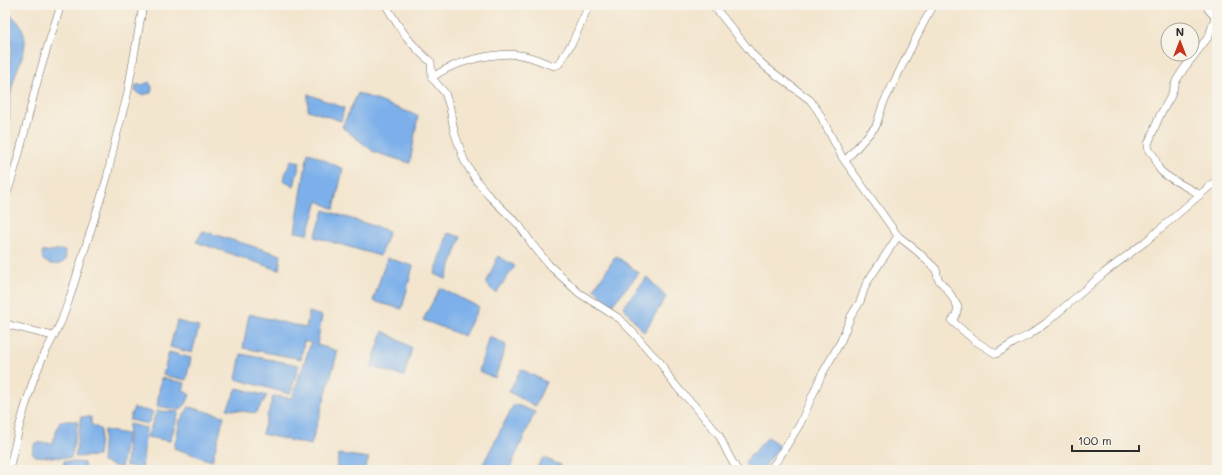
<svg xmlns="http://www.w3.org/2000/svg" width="1222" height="475" font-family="Mali,sans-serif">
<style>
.water{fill:#7db0ea;stroke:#546e8a}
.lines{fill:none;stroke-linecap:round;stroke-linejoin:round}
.minor-casing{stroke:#716c64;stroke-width:8}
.minor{stroke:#fff;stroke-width:7}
</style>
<rect width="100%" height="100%" fill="#f7f3e8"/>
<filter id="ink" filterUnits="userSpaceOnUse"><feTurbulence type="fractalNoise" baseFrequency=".025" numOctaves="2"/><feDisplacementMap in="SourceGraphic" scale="8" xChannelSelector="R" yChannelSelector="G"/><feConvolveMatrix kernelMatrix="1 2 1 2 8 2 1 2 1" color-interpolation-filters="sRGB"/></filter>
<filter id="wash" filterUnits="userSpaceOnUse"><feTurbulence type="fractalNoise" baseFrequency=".012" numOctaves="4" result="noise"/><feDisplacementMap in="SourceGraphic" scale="16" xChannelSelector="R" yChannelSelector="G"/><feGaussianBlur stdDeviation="0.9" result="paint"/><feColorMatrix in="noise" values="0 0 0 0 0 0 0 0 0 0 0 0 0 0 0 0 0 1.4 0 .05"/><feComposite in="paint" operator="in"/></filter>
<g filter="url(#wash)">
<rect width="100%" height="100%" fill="#f3e5ce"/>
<g class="water">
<path d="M5 12C17 18 24 27 25 41 25 54 19 64 15 76 12 84 11 92 10 100 8 123 10 146 5 168V69C12 55 16 40 5 27Z"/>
<polygon points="149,82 152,87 151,93 141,95 135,91 136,85 142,85"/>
<polygon points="358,93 418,116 410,163 374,152 342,127"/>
<polygon points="308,94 344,108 341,121 308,110"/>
<polygon points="308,152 343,169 334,209 318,201 308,234 295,232"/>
<polygon points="291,160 300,162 294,186 283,180"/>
<polygon points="324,210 389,231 380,256 315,237"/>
<polygon points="203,231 281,255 279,270 196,242"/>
<polygon points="448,233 461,237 446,279 435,274"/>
<path d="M59 250 65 251 66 259C61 267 50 265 43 260L42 252Z"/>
<polygon points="498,256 515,266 496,293 486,284"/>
<polygon points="616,256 639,273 611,306 594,289"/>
<polygon points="387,258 413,266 402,309 373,301"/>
<polygon points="647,277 666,297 644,332 623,307"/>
<polygon points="440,288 479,307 464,336 423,320"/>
<polygon points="309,312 322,316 317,345 338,351 311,445 262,434 273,396 292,398 311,343 304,341 301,359 243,348 249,314 306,328"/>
<polygon points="177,321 199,327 192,353 170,347"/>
<polygon points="383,331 412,348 404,376 371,367"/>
<polygon points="489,336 506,345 495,378 479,371"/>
<polygon points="169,352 191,358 186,380 163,375"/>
<polygon points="241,354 299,365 290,394 236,379"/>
<polygon points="521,369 546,382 535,406 509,392"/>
<polygon points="161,378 185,383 183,390 190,395 186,404 180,410 157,406"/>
<polygon points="237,388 267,396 256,413 227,409"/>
<polygon points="514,404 535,412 509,470 480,470"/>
<polygon points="189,407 224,416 212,461 174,448 180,421"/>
<polygon points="134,408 153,412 148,424 129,420"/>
<polygon points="157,411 179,412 170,441 147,437"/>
<polygon points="81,417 91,417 91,424 101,430 98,456 75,457"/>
<polygon points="60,421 78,421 71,458 35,456 32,452 35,443 52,443"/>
<polygon points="129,424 146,428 142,470 133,470 133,466 126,466"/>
<polygon points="104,430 127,434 121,468 102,462"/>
<polygon points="768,437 780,446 762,470 751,470 744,463"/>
<polygon points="339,454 369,458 364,470 336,470"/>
<polygon points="543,458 561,465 558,470 535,470"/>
<polygon points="64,461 84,463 85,470 66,470 63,469"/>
</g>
</g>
<g filter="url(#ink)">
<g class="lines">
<g class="minor-casing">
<g id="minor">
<path d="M386 5C398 27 411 46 431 62L432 78 445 93 450 108 454 131 464 160 476 180 489 196 519 225 532 244 549 265 579 293 620 319 639 339 650 352 660 362 671 380 682 393 694 405 719 435 728 454 736 468 738 470"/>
<polyline points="713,5 754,56 767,68 810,100 818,111 842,157 898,236 917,251 936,269 938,279 949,292 958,307 956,315 952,321 974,340 996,354 1015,342 1029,335 1046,323 1104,273 1145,242 1217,180"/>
<path d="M432 78C453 61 503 49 529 57 538 59 546 64 555 66L559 64 573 41 589 5"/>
<polyline points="845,161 876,126 883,104 924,22 934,5"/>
<path d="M1200 195C1190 188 1166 178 1160 170 1154 162 1158 157 1149 151L1148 144 1160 115 1171 96 1176 81 1183 70 1209 36 1215 17 1208 9V5"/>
<path d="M5 198C17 168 23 137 31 106 39 72 50 38 61 5"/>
<polyline points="5,324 53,336"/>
<polyline points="5,469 9,470 20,424 33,381 42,359 61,322 69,300 107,178 115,141 127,96 143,5"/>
<polyline points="769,470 779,458 800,424 821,376 841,341 851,316 860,302 866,284 898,236"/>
</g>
</g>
<use href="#minor" class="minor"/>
</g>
</g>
<rect width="1222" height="475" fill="none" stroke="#f7f3e8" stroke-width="20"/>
<g transform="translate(1180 42)"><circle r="19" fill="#f7f3e8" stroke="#a5a39c"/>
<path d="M0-3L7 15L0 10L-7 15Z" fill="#c8321e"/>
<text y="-6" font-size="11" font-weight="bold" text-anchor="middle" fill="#2b2b2b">N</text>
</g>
<path d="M1072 445v6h67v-6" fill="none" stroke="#2b2b2b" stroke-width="2"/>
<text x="1078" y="445" font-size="12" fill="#2b2b2b" stroke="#f7f3e8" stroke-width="3" paint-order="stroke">100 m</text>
</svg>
